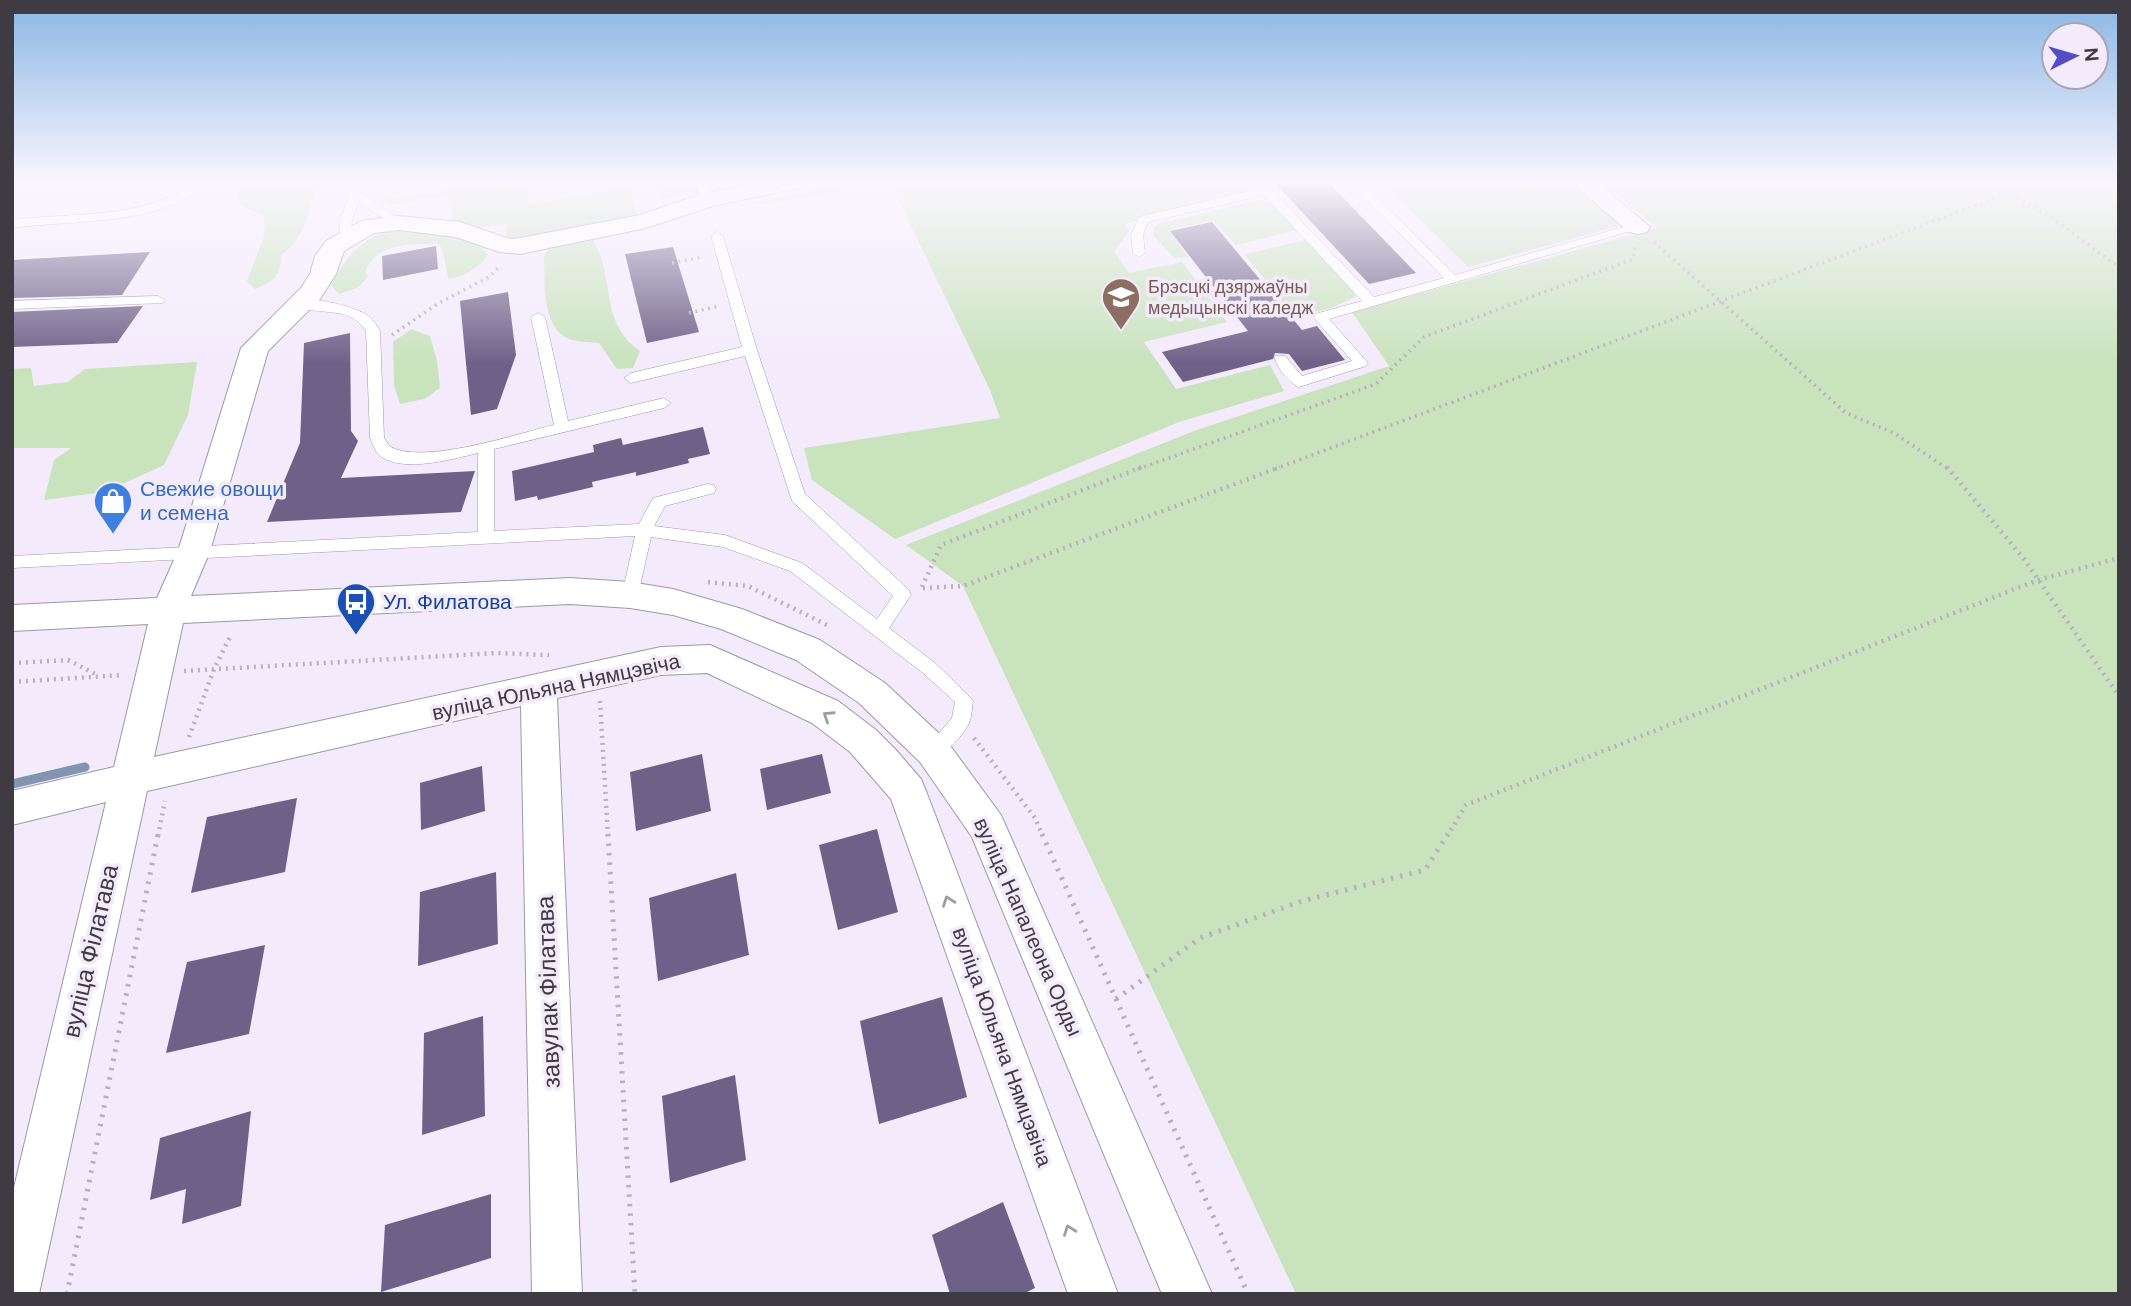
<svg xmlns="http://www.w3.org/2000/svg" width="2131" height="1306" font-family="'DM Sans',sans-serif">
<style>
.green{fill:#c9e3bd}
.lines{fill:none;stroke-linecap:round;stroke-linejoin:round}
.stream{stroke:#8194b0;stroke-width:9}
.building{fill:#6d6188}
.service-casing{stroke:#9e97a6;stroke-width:1}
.minor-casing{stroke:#9e97a6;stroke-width:2}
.path-far2{stroke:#b7b1be;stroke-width:3.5;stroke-dasharray:2 4.5;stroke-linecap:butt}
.path-far1{stroke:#b7b1be;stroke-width:4.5;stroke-dasharray:2 5;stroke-linecap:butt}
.path{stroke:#b7b1be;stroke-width:5;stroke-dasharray:2.5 7;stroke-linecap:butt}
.service{fill:#fff;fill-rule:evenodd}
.minor{fill:#fff;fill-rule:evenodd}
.oneway{stroke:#9e9da0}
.labels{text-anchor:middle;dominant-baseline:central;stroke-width:7;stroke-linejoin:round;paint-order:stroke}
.far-education-label{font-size:18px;fill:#785e54;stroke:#f3ebfc;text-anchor:start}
.shop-label{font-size:21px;fill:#366cbe;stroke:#f3ebfc;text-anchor:start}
.transit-label{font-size:21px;fill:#164399;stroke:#f3ebfc;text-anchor:start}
.street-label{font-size:21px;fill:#3e3b42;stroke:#f3ebfc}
.near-street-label{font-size:24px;fill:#3e3b42;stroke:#f3ebfc}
</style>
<rect width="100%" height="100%" fill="#f3ebfc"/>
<g class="green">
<path d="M267 182H320C308 207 306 239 281 255 281 275 274 282 255 289L247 281 264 237 265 217 240 205 237 187Z"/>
<path d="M494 182H524L530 205 630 186 638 218 524 240 506 238 507 224 481 227 470 237 488 255C477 269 467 275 449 279 445 267 445 254 439 244 411 244 377 242 365 272L368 276 359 287 339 294 331 285C343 260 367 230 398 231 409 231 420 233 432 233L453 216 446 196 390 205 384 200Z"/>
<polygon points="657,182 695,182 699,192 661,200"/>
<polygon points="853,182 1240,182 1251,193 1239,193 1125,224 1129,231 1114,252 1129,273 1182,262 1227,322 1144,342 1176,389 1270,365 1284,391 1179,422 895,539 812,480 804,448 1000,418 990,390 890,182 768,204 752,203"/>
<polygon points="1382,182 1571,182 1622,225 1468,267"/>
<polygon points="1601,182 2119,182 2119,1294 1296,1294 963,586 906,545 1194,431 1389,366 1352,312 1657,228"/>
<polygon points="1258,200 1275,205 1298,230 1236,245 1213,220 1169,230 1188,257 1174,258 1153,235 1154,227 1158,224"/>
<path d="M593 240C616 277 598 322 640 351L633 368 617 369 599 343C590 342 580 342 572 340 541 331 545 281 544 256L549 249Z"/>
<polygon points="1307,240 1353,288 1355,297 1331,308 1295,317 1244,254"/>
<polygon points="411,329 430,336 437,361 440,388 424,399 400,404 394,385 393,342"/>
<polygon points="197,362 188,415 164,465 105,492 44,500 54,460 71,448 12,448 12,369 31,368 34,386 68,382 85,369"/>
</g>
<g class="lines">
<polyline class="stream" points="12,784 85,767"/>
</g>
<g class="building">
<polygon points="1274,182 1328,182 1416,273 1369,284"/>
<polygon points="1212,222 1302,330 1317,326 1345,360 1302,371 1289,354 1275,353 1273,359 1183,382 1162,352 1248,331 1170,231"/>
<polygon points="436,246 438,269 383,280 382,256"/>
<polygon points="673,247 699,332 647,343 625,254"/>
<polygon points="150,252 122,295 12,298 12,260"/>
<polygon points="508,292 516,355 497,409 471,415 460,301"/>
<polygon points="143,306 117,343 12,347 12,312"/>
<polygon points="350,333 351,431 358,441 341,478 475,471 461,512 267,522 300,443 304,343"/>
<polygon points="703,427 710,454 688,459 689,463 636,476 636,472 592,482 593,487 538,500 537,496 515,501 512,471 594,452 593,445 621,438 623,445"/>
<polygon points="702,754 711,811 636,831 630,772"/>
<polygon points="822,754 831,793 767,810 760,769"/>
<polygon points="482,766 485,811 421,830 420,783"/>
<polygon points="297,798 285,872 191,893 207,817"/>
<polygon points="877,829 898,912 838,930 819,845"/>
<polygon points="496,872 498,944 418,966 420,892"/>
<polygon points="736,873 749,955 658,981 649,898"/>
<polygon points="265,945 249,1034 166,1053 187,962"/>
<polygon points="942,997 967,1097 879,1124 860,1021"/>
<polygon points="483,1016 485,1116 422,1135 424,1033"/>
<polygon points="735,1075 746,1160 670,1183 662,1096"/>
<polygon points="251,1111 241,1206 182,1224 186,1189 150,1200 160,1138"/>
<polygon points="491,1194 491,1258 381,1292 385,1225"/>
<polygon points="1003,1202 1035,1288 1023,1294 950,1294 932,1235"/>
</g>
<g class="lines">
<g class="service-casing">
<g id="service">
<polygon points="19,182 31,182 12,199 12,188"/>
<path d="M195 182H208C169 226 68 220 12 228V220C71 212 147 220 195 182Z"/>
<polygon points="340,182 352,182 360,192 405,223 399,227 395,226 359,202 352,220 350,239 344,243 340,242 340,220 350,195"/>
<polygon points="695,182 707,182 713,200 711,203 703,203"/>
<path d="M1252 182H1264L1374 297 1444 278 1349 182H1361L1455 275 1634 224 1638 223 1644 227 1329 319 1368 363 1366 366 1299 387C1289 383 1274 365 1275 356H1285L1302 376 1352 361 1313 317 1315 314 1362 301 1264 195 1148 222 1143 235 1145 253 1139 257 1133 253 1131 235 1139 217 1258 189Z"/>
<path d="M717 232 723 236 757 350 805 494 909 590 911 595 889 628 935 663 973 700C972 707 972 716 969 723 963 736 941 761 926 757L924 751 952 718 955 702 923 673 790 571 723 547 651 537 638 595 636 600H624L622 595 635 536 12 568V556L478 532V453C453 459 398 475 377 453 374 449 372 442 370 438L366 331C348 302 314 319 294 303 305 294 353 306 365 314 372 318 376 324 380 331L384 438 389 446C421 466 516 434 554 425L531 317 538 313 545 317 568 421 664 398 671 403 664 408 494 449V531L639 524 653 498 708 484 714 485 716 489 714 493 665 506 654 526 725 535 802 563 877 619 893 596 792 501 745 356 631 383 624 378 631 373 742 347 711 236Z"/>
<polygon points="158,296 165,300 163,303 12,309 12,301"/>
</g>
</g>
<g class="minor-casing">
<g id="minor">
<polygon points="761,182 806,182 802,187 713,206 646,228 520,254 499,252 456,237 399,230 374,233 344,251 336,274 320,299 268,351 210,551 191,596 570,578 630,582 673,589 742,609 820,640 885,683 946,740 1001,815 1212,1294 1162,1294 972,837 920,762 859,703 796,660 721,629 673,615 630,608 570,604 183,623 154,757 661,647 710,645 838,701 876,730 896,750 921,779 926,791 1118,1294 1068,1294 891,799 850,752 812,723 707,673 661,675 557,698 582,1294 532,1294 521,706 147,791 39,1294 12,1294 12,1196 106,802 12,825 12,791 114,767 148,624 12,631 12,605 157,598 178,551 241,348 301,288 310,274 315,256 326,241 361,221 399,216 460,222 510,239 520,238 640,215 698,195"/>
<polygon points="1571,182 1597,182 1650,227 1647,232 1638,234 1629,232"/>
</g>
</g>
<g class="path-far2">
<polyline points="1989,182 2052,218 2119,267"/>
<polyline points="1654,242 1846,413 1894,433 1948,469"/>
<polyline points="672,263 702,257"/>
<polyline points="689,313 719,306"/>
<polyline points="392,335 439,303 489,277 499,267"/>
<polyline points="1138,469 1376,384 1424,337 1633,259 1635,245"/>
<polyline points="1275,469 2008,193"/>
</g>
<g class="path-far1">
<polyline points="1947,467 2024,559 2119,696"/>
<polyline points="708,582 748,586 829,626"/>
<polyline points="922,587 941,545 1142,467"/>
<polyline points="923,588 963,586 1280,467"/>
<polyline points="12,663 68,660 99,676"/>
<polyline points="184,671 496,653 549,655"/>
<polyline points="12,682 123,675"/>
<polyline points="600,701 608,836"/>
<polyline points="189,737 214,669 231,635"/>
<polyline points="974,738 1035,818 1043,836"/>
<polyline points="158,836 165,801"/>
<polyline points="1447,836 1466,805 2038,580 2119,558"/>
</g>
<g class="path">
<polyline points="608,834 635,1294"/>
<polyline points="1042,834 1248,1294"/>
<polyline points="1116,999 1200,938 1302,901 1425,870 1448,834"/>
<polyline points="67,1294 158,834"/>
</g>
<use href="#service" class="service"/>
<use href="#minor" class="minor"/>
</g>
<defs><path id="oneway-chevron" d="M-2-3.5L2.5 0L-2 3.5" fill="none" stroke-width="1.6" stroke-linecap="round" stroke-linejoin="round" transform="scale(1.75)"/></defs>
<g class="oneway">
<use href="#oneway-chevron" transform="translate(828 716) rotate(-147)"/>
<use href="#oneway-chevron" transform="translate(948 901) rotate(-110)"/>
<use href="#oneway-chevron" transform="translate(1069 1230) rotate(-110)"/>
</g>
<linearGradient id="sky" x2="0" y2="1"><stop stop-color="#8ab6e4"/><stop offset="0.5" stop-color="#faf6fe"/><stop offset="1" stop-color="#faf6fe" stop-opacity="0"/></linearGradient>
<rect width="2131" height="364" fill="url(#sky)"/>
<defs>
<g id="university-pin" transform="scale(2.0125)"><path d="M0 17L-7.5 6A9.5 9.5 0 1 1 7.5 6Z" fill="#8d6e63" stroke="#f3ebfc"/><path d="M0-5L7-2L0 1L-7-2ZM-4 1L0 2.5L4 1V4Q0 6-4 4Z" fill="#fff"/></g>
<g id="shop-pin" transform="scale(2.0125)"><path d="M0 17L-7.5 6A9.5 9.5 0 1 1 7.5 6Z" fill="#3f7fe0" stroke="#f3ebfc"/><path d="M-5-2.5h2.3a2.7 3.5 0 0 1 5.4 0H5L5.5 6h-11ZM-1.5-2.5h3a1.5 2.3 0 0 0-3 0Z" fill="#fff"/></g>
<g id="bus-pin" transform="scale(2.0125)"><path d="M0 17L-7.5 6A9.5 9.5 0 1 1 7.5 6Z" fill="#1a4fb4" stroke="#f3ebfc"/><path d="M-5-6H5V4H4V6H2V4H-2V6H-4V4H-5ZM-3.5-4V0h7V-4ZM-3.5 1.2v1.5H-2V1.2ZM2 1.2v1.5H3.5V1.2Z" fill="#fff"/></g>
</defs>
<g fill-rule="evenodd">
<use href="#university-pin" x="1121" y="297"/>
<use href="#shop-pin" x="113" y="501"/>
<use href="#bus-pin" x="356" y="602"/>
</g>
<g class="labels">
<g class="far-education-label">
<text x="1148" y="287">Брэсцкі дзяржаўны<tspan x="1148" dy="21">медыцынскі каледж</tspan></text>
</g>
<g class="shop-label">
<text x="140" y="489">Свежие овощи<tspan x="140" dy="24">и семена</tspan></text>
</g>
<g class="transit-label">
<text x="383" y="602">Ул. Филатова</text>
</g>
<g class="street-label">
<text transform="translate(556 687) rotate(-12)">вуліца Юльяна Нямцэвіча</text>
<text transform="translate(1028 927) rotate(66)">вуліца Напалеона Орды</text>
<text transform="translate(1002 1047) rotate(70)">вуліца Юльяна Нямцэвіча</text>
</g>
<g class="near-street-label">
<text transform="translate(90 951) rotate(-77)">вуліца Філатава</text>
<text transform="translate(548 992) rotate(-92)">завулак Філатава</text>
</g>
</g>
<rect width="2131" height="1306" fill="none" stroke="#3e3b42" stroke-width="28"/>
<g transform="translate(2075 56) rotate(85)"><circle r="33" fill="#f3ebfc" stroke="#aba5b2" stroke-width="2"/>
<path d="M0-5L12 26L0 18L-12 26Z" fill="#524dc4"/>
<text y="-10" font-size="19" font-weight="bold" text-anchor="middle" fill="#3e3b42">N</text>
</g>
</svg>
